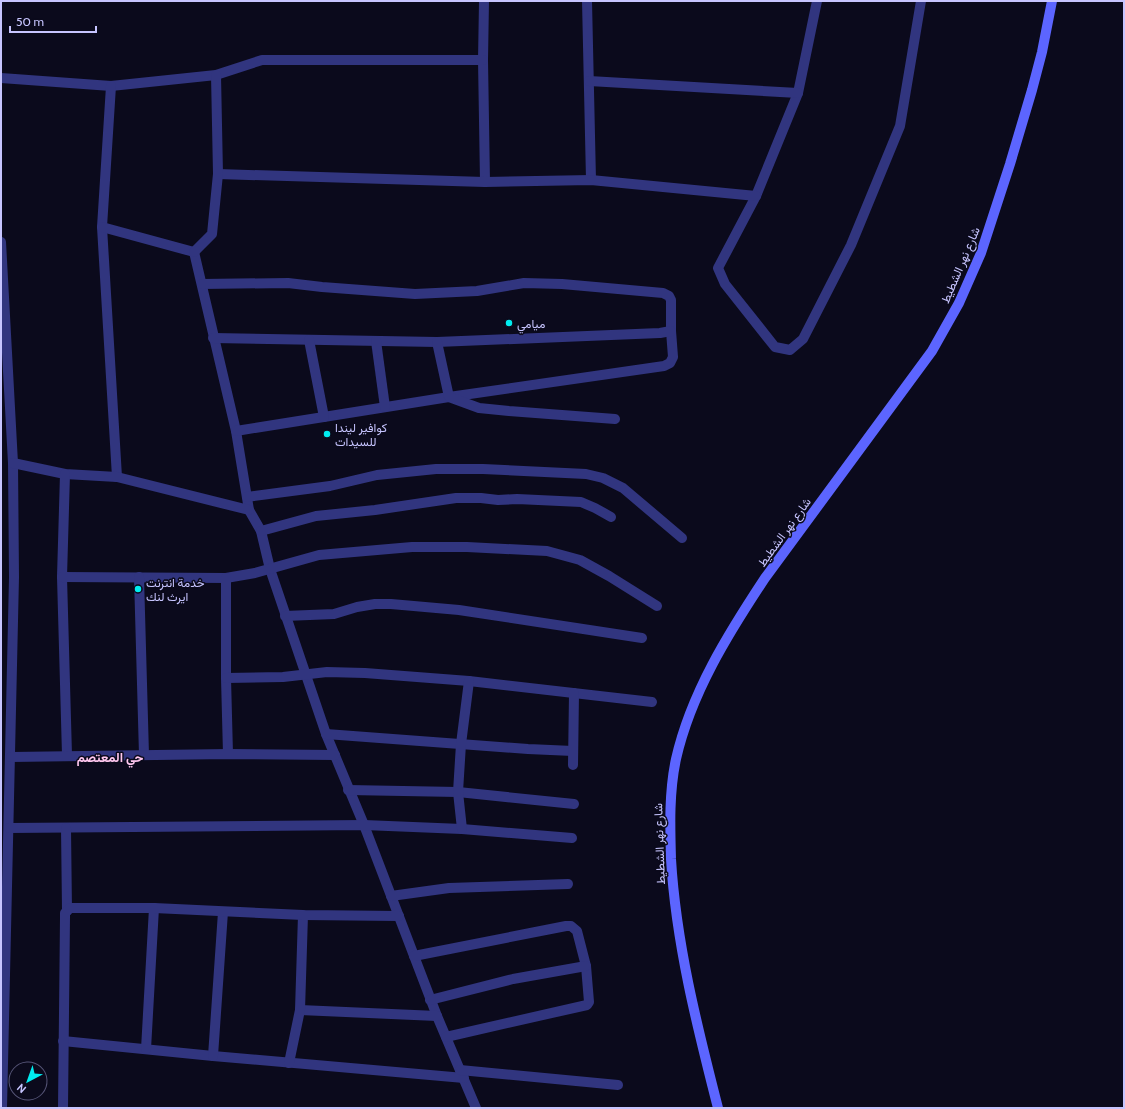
<svg xmlns="http://www.w3.org/2000/svg" width="1125" height="1109" font-family="Cabin,Vazirmatn,sans-serif">
<style>
.lines{fill:none;stroke-linecap:round;stroke-linejoin:round}
.street{stroke:#31357f;stroke-width:10}
.secondary{stroke:#5c65ff;stroke-width:10}
.poi-dot{fill:#00ecf0;stroke:#0b0a1c;stroke-width:1.5}
.labels{text-anchor:middle;dominant-baseline:central;stroke-width:3;stroke-linejoin:round;paint-order:stroke}
.street-label{font-size:12px;fill:#c7c5ff;stroke:#0b0a1c}
.poi-label{font-size:12px;fill:#c7c5ff;stroke:#0b0a1c;text-anchor:start}
.neighbourhood-label{font-size:13px;font-weight:bold;fill:#ffc7ef;stroke:#0b0a1c}
</style>
<rect width="100%" height="100%" fill="#0b0a1c"/>
<g class="lines">
<g class="street">
<polyline points="484,1 483,60 485,182"/>
<polyline points="587,1 591,180"/>
<polyline points="817,1 798,93 756,196 718,268 725,284 775,347 790,350 803,339 851,245 900,126 921,1"/>
<polyline points="1,78 111,86 216,75 262,60 483,60"/>
<polyline points="589,81 798,93"/>
<polyline points="111,86 102,227 117,477"/>
<polyline points="218,174 485,182 591,180 756,196"/>
<polyline points="102,227 194,252"/>
<polyline points="1,242 13,463 14,577 2,1108"/>
<polyline points="194,252 236,431 249,510 261,531 270,569 326,734 364,825 437,1016 476,1108"/>
<polyline points="194,252 212,234 218,174 216,75"/>
<polyline points="202,284 288,283 322,287 415,294 477,291 524,283 562,284 663,293 669,296 671,300 671,331 673,357 670,363 664,366 449,397 236,431"/>
<polyline points="213,338 437,342 660,333 671,331"/>
<polyline points="309,340 324,417"/>
<polyline points="376,341 385,407"/>
<polyline points="437,342 449,397 479,408 509,411 615,419"/>
<polyline points="13,463 65,474 117,477 249,510"/>
<polyline points="65,474 62,577 67,755"/>
<polyline points="247,497 330,486 377,475 436,469 483,469 586,474 603,478 623,488 682,538"/>
<polyline points="261,531 316,516 375,510 456,498 481,498 498,500 517,499 581,502 595,508 611,517"/>
<polyline points="62,577 226,578 255,573 319,555 412,547 467,547 547,551 580,560 609,576 657,606"/>
<polyline points="139,577 144,755"/>
<polyline points="226,578 226,678 228,754"/>
<polyline points="285,616 334,614 357,607 375,604 391,604 459,610 642,638"/>
<polyline points="226,678 283,677 327,672 365,673 469,681 652,702"/>
<polyline points="326,734 528,749 573,751"/>
<polyline points="11,757 228,754 335,755"/>
<polyline points="573,765 574,693"/>
<polyline points="348,790 458,792 574,804"/>
<polyline points="9,828 364,825 462,829 572,838"/>
<polyline points="66,828 67,911"/>
<polyline points="462,829 458,792 461,744 469,681"/>
<polyline points="391,896 449,888 568,884"/>
<polyline points="414,956 566,926 571,926 577,931 586,966 589,1002 587,1005 446,1037"/>
<polyline points="430,1000 513,979 586,966"/>
<polyline points="300,1010 437,1016"/>
<polyline points="63,1041 213,1056 464,1078"/>
<polyline points="146,1049 154,908"/>
<polyline points="213,1056 223,912"/>
<polyline points="289,1063 300,1010 303,915"/>
<polyline points="460,1070 618,1085"/>
<polyline points="63,1108 65,917 65,913 70,908 154,908 303,915 399,916"/>
</g>
<path class="secondary" d="M718 1108C697 1026 676 943 671 859 670 825 669 792 676 759 691 693 728 634 765 578L932 351 959 303 981 253 1010 164 1032 90 1042 52 1052 1"/>
</g>
<g class="poi-dot">
<circle cx="509" cy="323" r="4"/>
<circle cx="327" cy="434" r="4"/>
<circle cx="138" cy="589" r="4"/>
</g>
<g class="labels">
<g class="street-label">
<text transform="translate(960 265) rotate(-67)">شارع نهر الشطيط</text>
<text transform="translate(784 532) rotate(-54)">شارع نهر الشطيط</text>
<text transform="translate(659 844) rotate(-92)">شارع نهر الشطيط</text>
</g>
<g class="poi-label">
<text x="517" y="323">ميامي</text>
<text x="335" y="427">كوافير ليندا<tspan x="335" dy="14">للسيدات</tspan></text>
<text x="146" y="582">خدمة انترنت<tspan x="146" dy="14">ايرث لنك</tspan></text>
</g>
<g class="neighbourhood-label">
<text x="110" y="757">حي المعتصم</text>
</g>
</g>
<rect width="1125" height="1109" fill="none" stroke="#c7c5ff" stroke-width="4"/>
<g transform="translate(28 1081) rotate(221)"><circle r="19" fill="#0b0a1c" stroke="#565577"/>
<path d="M0-3L7 15L0 10L-7 15Z" fill="#00ecf0"/>
<text y="-6" font-size="11" font-weight="bold" text-anchor="middle" fill="#c7c5ff">N</text>
</g>
<path d="M10 26v6h86v-6" fill="none" stroke="#c7c5ff" stroke-width="2"/>
<text x="16" y="26" font-size="12" fill="#c7c5ff" stroke="#0b0a1c" stroke-width="3" paint-order="stroke">50 m</text>
</svg>
